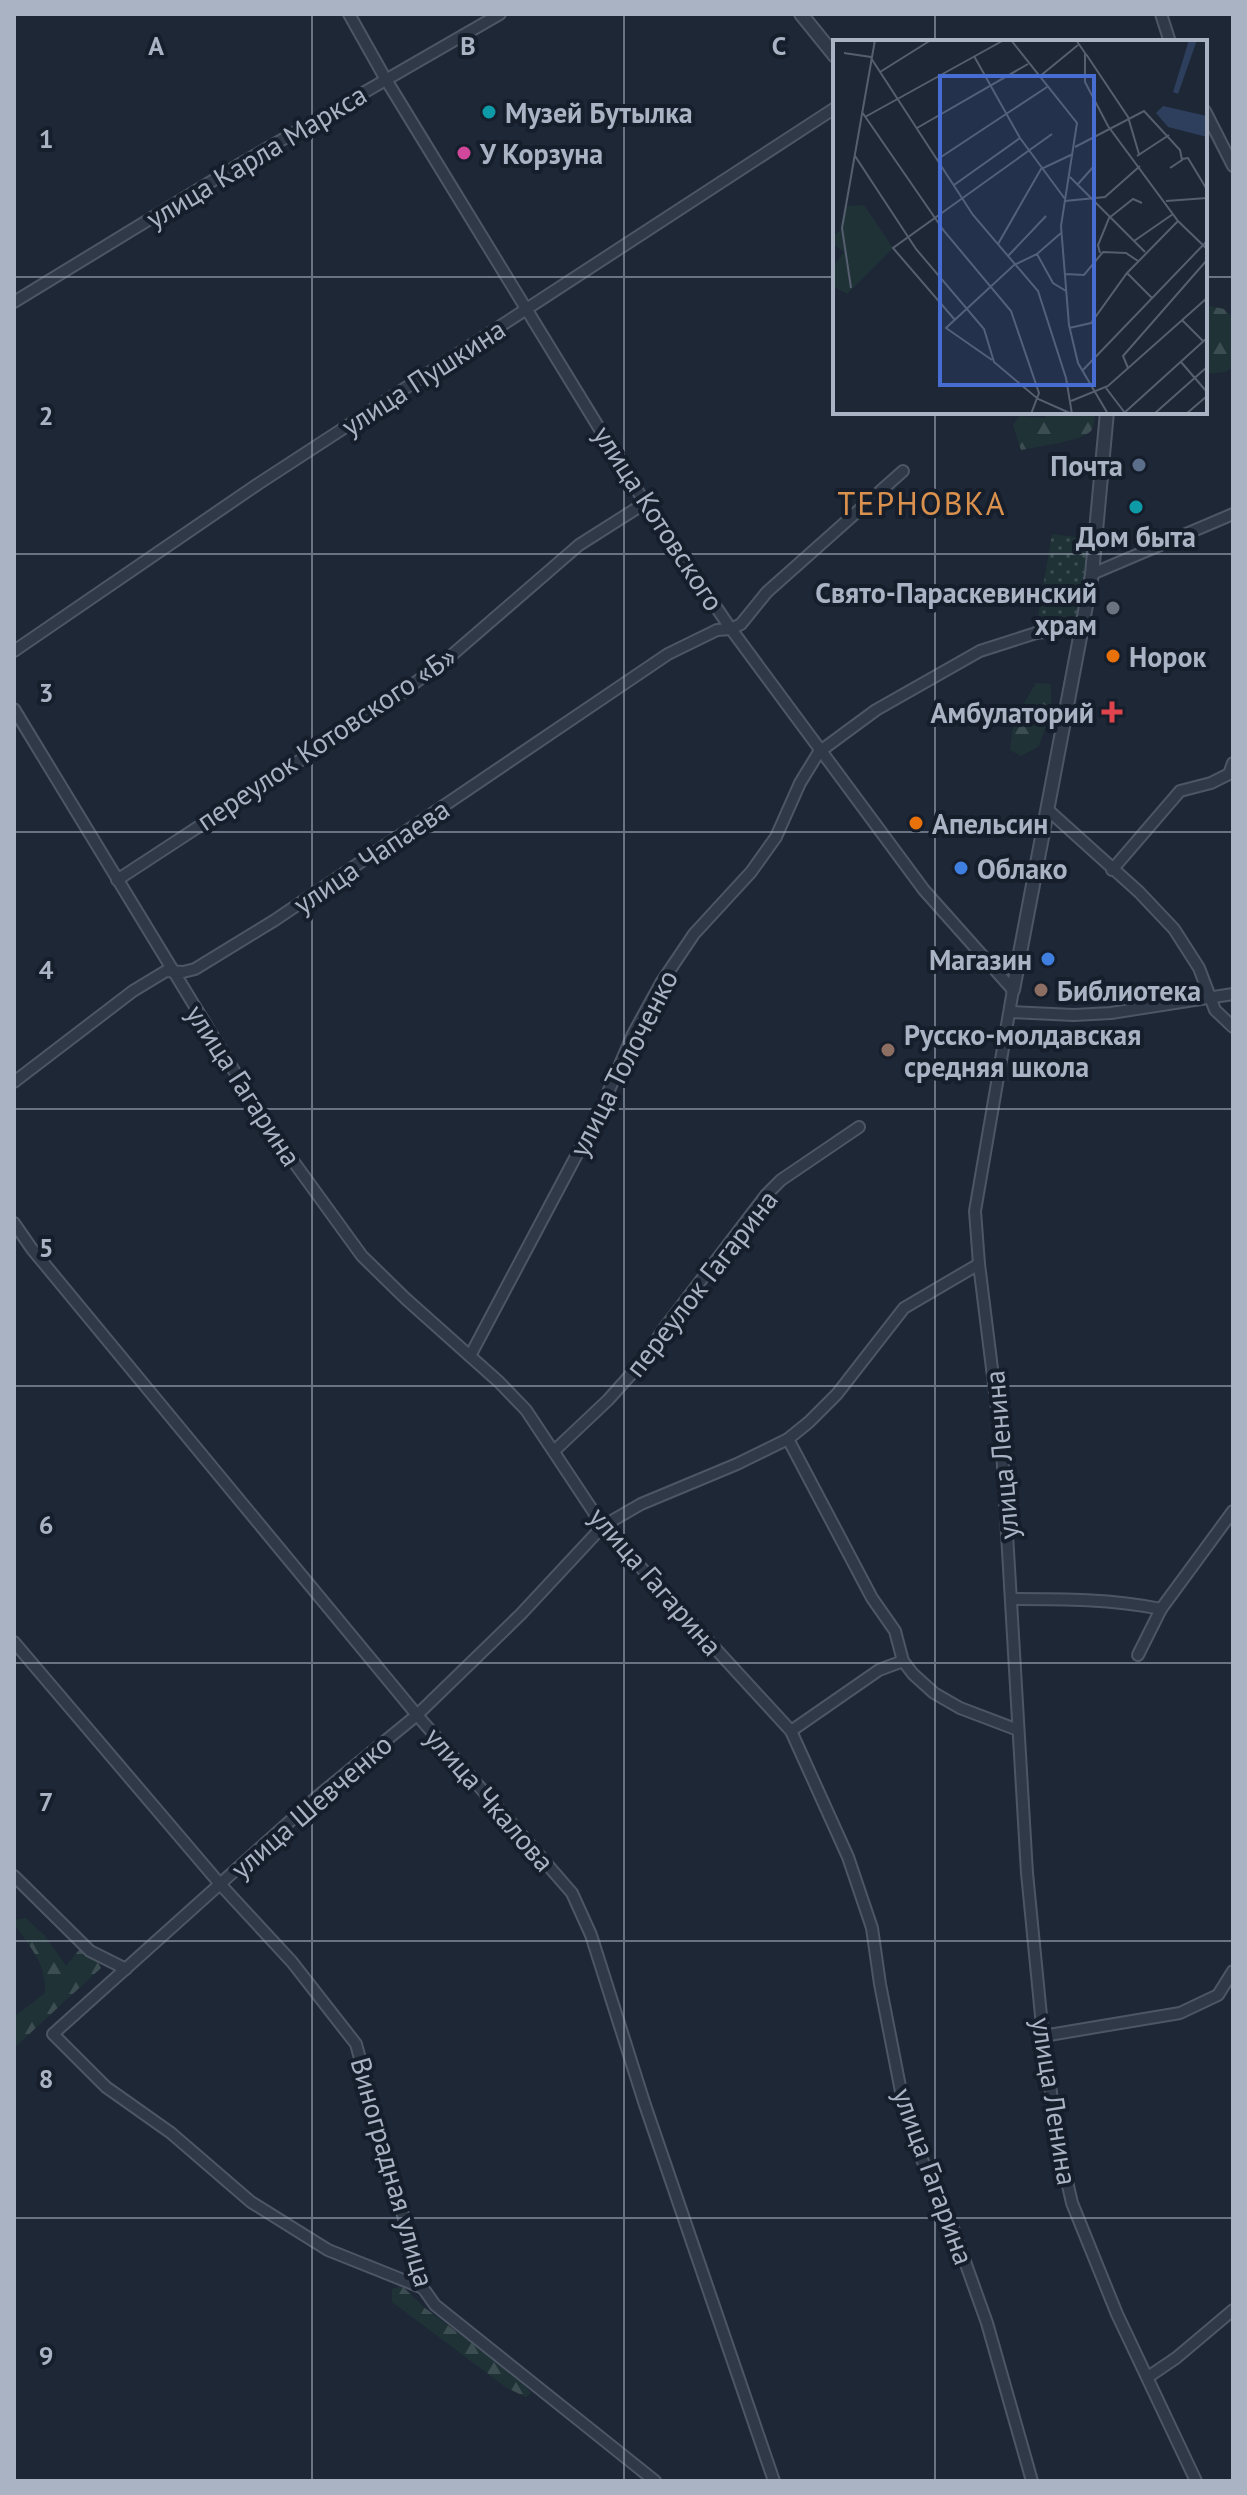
<svg xmlns="http://www.w3.org/2000/svg" width="1247" height="2495" font-family="'PT Sans',sans-serif">
<style>
.grass{fill:url(#grass-dots)}
.forest{fill:url(#forest-firs)}
.lines{fill:none;stroke-linecap:round;stroke-linejoin:round}
.minor-casing{stroke:#4d5665;stroke-width:14}
.tertiary-casing{stroke:#4d5665;stroke-width:16}
.minor{stroke:#303947;stroke-width:10}
.tertiary{stroke:#303947;stroke-width:12}
.grid{fill:none;stroke:#a9b3c4;stroke-width:2;stroke-opacity:0.55}
.culture-dot{fill:#0f9aa8;stroke:#161e2b;stroke-width:3}
.hotel-dot{fill:#d1479c;stroke:#161e2b;stroke-width:3}
.service-dot{fill:#5c6f8a;stroke:#161e2b;stroke-width:3}
.worship-dot{fill:#6b7280;stroke:#161e2b;stroke-width:3}
.food-dot{fill:#e8710a;stroke:#161e2b;stroke-width:3}
.health-dot{fill:#e0444e;stroke:#161e2b;stroke-width:3}
.shop-dot{fill:#3f7fe0;stroke:#161e2b;stroke-width:3}
.education-dot{fill:#8d6e63;stroke:#161e2b;stroke-width:3}
.labels{text-anchor:middle;dominant-baseline:central;stroke-width:8;stroke-linejoin:round;paint-order:stroke}
.poi-label{font-size:28px;font-weight:bold;fill:#a9b3c4;stroke:#161e2b;text-anchor:start}
.street-label{font-size:28px;fill:#a9b3c4;stroke:#161e2b}
.quarter-label{font-size:32px;letter-spacing:2px;fill:#db914e;stroke:#161e2b}
.inset-road{fill:none;stroke:#555f6f;stroke-width:2}
.view{fill:#476cd2;fill-opacity:0.15;stroke:#476cd2;stroke-width:4}
.inset-edge{fill:none;stroke:#a9b3c4;stroke-width:4}
.grid-label{font-size:26px;text-anchor:middle;font-weight:bold;fill:#a9b3c4;stroke:#161e2b;stroke-width:8;stroke-linejoin:round;paint-order:stroke}
</style>
<defs>
<pattern id="grass-dots" width="8" height="8" patternUnits="userSpaceOnUse" patternTransform="scale(2)"><rect width="8" height="8" fill="#1f3337"/><path d="M2 2h.1M6 6h.1" fill="none" stroke="#3d4e52" stroke-width="1.8" stroke-linecap="round"/></pattern>
<pattern id="forest-firs" width="22" height="20" patternUnits="userSpaceOnUse" patternTransform="scale(2)"><rect width="22" height="20" fill="#1f3337"/><path d="M5 1l3.5 6h-7zM16 11l3.5 6h-7z" fill="#3d4e52"/></pattern>
</defs>
<rect width="100%" height="100%" fill="#1d2736"/>
<polygon class="grass" points="1052,534 1090,539 1075,622 1037,622"/>
<g class="forest">
<polygon points="1205,305 1224,309 1233,318 1233,367 1225,372 1205,374"/>
<path d="M1047 412H1095C1095 418 1094 426 1091 431 1082 441 1035 447 1021 450L1013 425 1019 416 1045 418Z"/>
<path d="M1036 683 1050 684C1055 706 1046 724 1039 746L1021 756 1010 750 1014 720Z"/>
<path d="M26 1918 45 1936 66 1966 79 1950 95 1957 101 1968 14 2048V2017L45 1993C47 1964 30 1947 14 1924V1920Z"/>
<polygon points="402,2286 425,2308 518,2378 531,2393 526,2397 507,2388 392,2302 392,2289"/>
</g>
<g class="lines">
<g class="minor-casing">
<g id="minor">
<polyline points="349,14 385,78 645,503 731,629 924,890 1013,990 975,1211 979,1264 1002,1449 1027,1873 1043,2036 1058,2142 1072,2203 1117,2314 1196,2481"/>
<polyline points="1161,14 1170,42"/>
<polyline points="1205,111 1233,166"/>
<polyline points="14,302 240,164 500,14"/>
<polyline points="1092,574 1233,514"/>
<polyline points="14,651 258,484 835,108"/>
<polyline points="14,709 267,1125 362,1256 406,1299 499,1382 526,1410 603,1526 791,1731 848,1857 872,1928 880,1984 904,2107 920,2155 953,2228 987,2323 1032,2481"/>
<polyline points="1048,810 1139,892 1174,929 1199,968 1215,1010 1233,1027"/>
<polyline points="1112,870 1180,791 1211,783 1229,774 1233,763"/>
<polyline points="117,880 391,701 453,654 579,545 645,503"/>
<polyline points="1010,1012 1074,1015 1111,1013 1233,994"/>
<polyline points="14,1082 133,991 166,971 183,972 195,969 275,920 668,654 717,630 731,629 741,624 767,592 903,471"/>
<polyline points="14,1223 32,1249 417,1715 572,1893 591,1935 645,2105 774,2481"/>
<polyline points="470,1356 601,1109 633,1034 661,983 694,934 751,872 776,837 800,783 819,752 876,710 980,651 1036,633 1082,628"/>
<polyline points="788,1439 872,1598 895,1631 903,1661 913,1674 934,1693 960,1708 1018,1730"/>
<polyline points="554,1451 608,1400 642,1362 663,1330 766,1195 781,1180 859,1127"/>
<path d="M1013 1599C1063 1599 1112 1599 1161 1609L1233 1511"/>
<polyline points="14,1642 220,1884 292,1962 356,2044 423,2288 435,2305 655,2481"/>
<polyline points="1138,1655 1161,1609"/>
<polyline points="791,1731 879,1670 903,1661"/>
<polyline points="14,1876 90,1951 126,1969"/>
<polyline points="1043,2036 1180,2013 1218,1995 1233,1971"/>
<polyline points="423,2288 328,2250 251,2202 171,2133 106,2087 53,2034 318,1796 417,1715 521,1614 603,1526 641,1504 737,1464 788,1439 809,1422 837,1394 904,1308 979,1264"/>
<polyline points="1148,2377 1176,2358 1233,2310"/>
</g>
</g>
<g class="tertiary-casing">
<g id="tertiary">
<polyline points="801,14 835,56"/>
<polyline points="1013,990 1092,574 1107,412"/>
</g>
</g>
<use href="#minor" class="minor"/>
<use href="#tertiary" class="tertiary"/>
</g>
<path class="grid" d="M312 14V2481M624 14V2481M935 14V42M14 277H835M1205 277H1233M935 412V2481M14 554H1233M14 832H1233M14 1109H1233M14 1386H1233M14 1663H1233M14 1941H1233M14 2218H1233"/>
<g class="culture-dot">
<circle cx="489" cy="112" r="8"/>
<circle cx="1136" cy="507" r="8"/>
</g>
<circle class="hotel-dot" cx="464" cy="153" r="8"/>
<circle class="service-dot" cx="1139" cy="465" r="8"/>
<circle class="worship-dot" cx="1113" cy="608" r="8"/>
<g class="food-dot">
<circle cx="1113" cy="656" r="8"/>
<circle cx="916" cy="823" r="8"/>
</g>
<path class="health-dot" d="M1108 700h8v8h8v8h-8v8h-8v-8h-8v-8h8z"/>
<g class="shop-dot">
<circle cx="961" cy="868" r="8"/>
<circle cx="1048" cy="959" r="8"/>
</g>
<g class="education-dot">
<circle cx="1041" cy="990" r="8"/>
<circle cx="888" cy="1050" r="8"/>
</g>
<g class="labels">
<g class="poi-label">
<text x="505" y="112">Музей Бутылка</text>
<text x="480" y="153">У Корзуна</text>
<text x="1123" y="465" text-anchor="end">Почта</text>
<text x="1136" y="536" text-anchor="middle">Дом быта</text>
<text x="1097" y="592" text-anchor="end">Свято-Параскевинский<tspan x="1097" dy="32">храм</tspan></text>
<text x="1129" y="656">Норок</text>
<text x="1094" y="712" text-anchor="end">Амбулаторий</text>
<text x="932" y="823">Апельсин</text>
<text x="977" y="868">Облако</text>
<text x="1032" y="959" text-anchor="end">Магазин</text>
<text x="1057" y="990">Библиотека</text>
<text x="904" y="1034">Русско-молдавская<tspan x="904" dy="32">средняя школа</tspan></text>
</g>
<g class="street-label">
<text transform="translate(256 156) rotate(-31)">улица Карла Маркса</text>
<text transform="translate(423 377) rotate(-33)">улица Пушкина</text>
<text transform="translate(659 518) rotate(57)">улица Котовского</text>
<text transform="translate(326 738) rotate(-34)">переулок Котовского «Б»</text>
<text transform="translate(371 856) rotate(-34)">улица Чапаева</text>
<text transform="translate(623 1063) rotate(-63)">улица Толоченко</text>
<text transform="translate(244 1085) rotate(57)">улица Гагарина</text>
<text transform="translate(701 1283) rotate(-52)">переулок Гагарина</text>
<text transform="translate(1001 1455) rotate(-95)">улица Ленина</text>
<text transform="translate(656 1581) rotate(49)">улица Гагарина</text>
<text transform="translate(490 1799) rotate(49)">улица Чкалова</text>
<text transform="translate(311 1806) rotate(-41)">улица Шевченко</text>
<text transform="translate(1055 2101) rotate(81)">улица Ленина</text>
<text transform="translate(393 2172) rotate(74)">Виноградная улица</text>
<text transform="translate(934 2176) rotate(70)">улица Гагарина</text>
</g>
<g class="quarter-label">
<text x="922" y="503">ТЕРНОВКА</text>
</g>
</g>
<g transform="translate(833 40)">
<rect width="374" height="374" fill="#1d2736"/>
<path d="M31 165 60 208 14 254 0 246V227L11 212 0 204V196L8 190 13 166Z" fill="#1f3337"/>
<path d="M356 0H364L345 54 340 52ZM330 66 374 76V97L335 87 323 73Z" fill="#2d3f5d"/>
<path class="inset-road" d="M178 0 244 83 228 186 236 285 245 323 275 374M243 0 252 13V42L275 86 345 181 374 209M11 13 38 17M253 14 295 77 306 114M141 16 187 98 232 159M38 18 140 175 205 251 233 338 239 374M47 32 98 0M206 37 245 5M29 72 111 191 178 271 206 353 198 374M32 77 171 0M84 88 195 24M242 107 311 71 347 110 349 120 337 128M22 116 83 209 151 289 161 322 205 359 239 374M304 116 336 95M105 119 214 47M349 119 355 118 373 148M237 137 312 212M245 144 261 126M121 145 187 98M232 161 272 157 307 126M333 161 374 158M301 201 340 174M165 204 208 129 240 114M267 213 265 205 276 178 300 159 309 163M204 214 220 243 233 251M175 216 213 176M294 233 319 258M232 234 251 235 270 212 293 213 305 221M18 248 9 188 42 0M122 280 60 208 219 94M349 280 371 302M236 288 258 283 294 233 345 181M159 320 113 288 181 225 204 214 228 193M348 322 374 352M295 328 290 316 374 220M249 331 374 201M273 348 292 373M238 361 275 346 374 258M290 374 374 298M321 374 374 327M353 374 374 356"/>
<path class="view" d="M107 36H261V345H107Z"/>
<rect width="374" height="374" class="inset-edge"/>
</g>
<g class="grid-label">
<text x="156" y="55">A</text>
<text x="468" y="55">B</text>
<text x="779" y="55">C</text>
<text x="46" y="148">1</text>
<text x="46" y="425">2</text>
<text x="46" y="702">3</text>
<text x="46" y="979">4</text>
<text x="46" y="1257">5</text>
<text x="46" y="1534">6</text>
<text x="46" y="1811">7</text>
<text x="46" y="2088">8</text>
<text x="46" y="2365">9</text>
</g>
<rect width="1247" height="2495" fill="none" stroke="#a9b3c4" stroke-width="32"/>
</svg>
